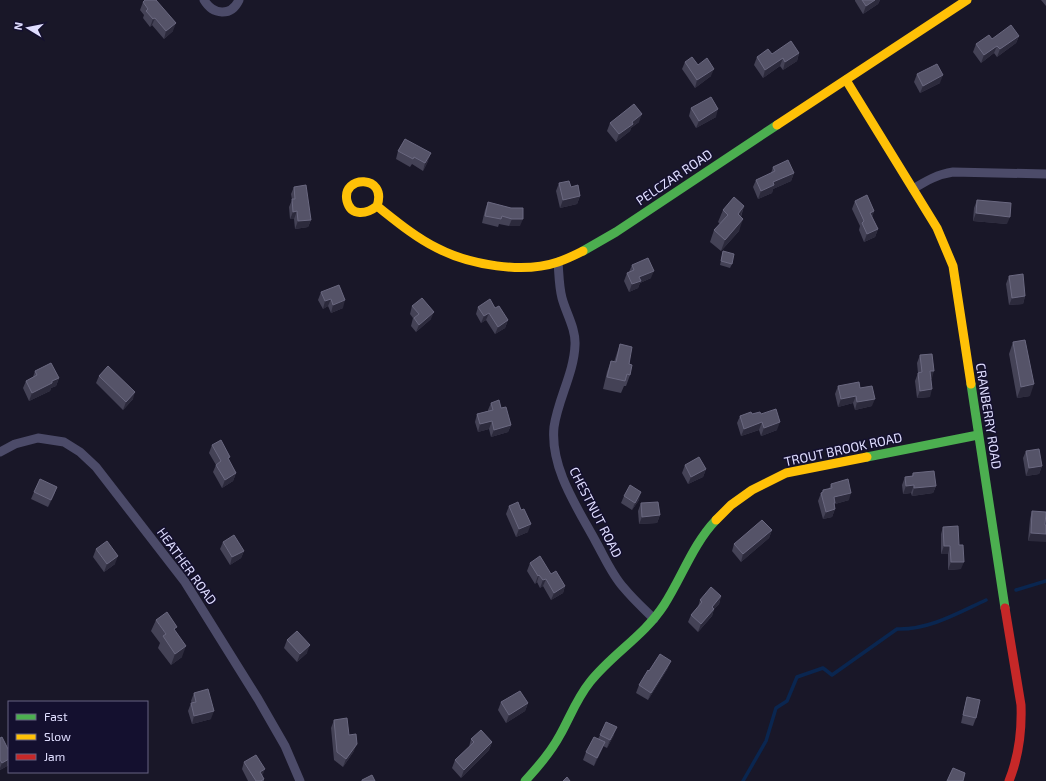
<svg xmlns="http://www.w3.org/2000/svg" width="1046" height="781" font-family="'Exo 2',sans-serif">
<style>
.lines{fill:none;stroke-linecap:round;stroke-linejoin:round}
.stream{stroke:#0a2650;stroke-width:3.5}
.street{stroke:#4c4b69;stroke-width:9}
.fast{stroke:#4caf50;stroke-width:9}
.slow{stroke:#ffc107;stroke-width:9}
.jam{stroke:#c62828;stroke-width:9}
.wall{fill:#444256}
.shaded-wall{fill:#2c2a3c}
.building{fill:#555368;stroke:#6a6880}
.labels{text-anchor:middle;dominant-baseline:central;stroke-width:3;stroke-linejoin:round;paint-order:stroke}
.street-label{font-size:13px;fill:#e0deff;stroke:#14102f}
</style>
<rect width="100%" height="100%" fill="#191728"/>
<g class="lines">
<g class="stream">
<polyline points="1016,590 1046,581"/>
<path d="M743 781 766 741 776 708 787 701 797 677 823 668 832 675 897 629C929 630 958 613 986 600"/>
</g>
<g class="street">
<path d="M204 0C213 15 231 17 239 0"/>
<path d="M913 189C926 181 938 174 953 172L1046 174"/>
<path d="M558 262C559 274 559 287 562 298 566 313 576 329 575 345 574 373 558 399 554 427 550 468 577 507 596 542 605 558 612 575 624 588 633 599 644 609 654 619"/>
<polyline points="0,452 15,444 38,438 64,442 80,452 96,467 185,582 258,699 285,746 300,781"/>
</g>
<g class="fast">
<polyline points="583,251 616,232 777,125"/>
<polyline points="971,384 1005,608"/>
<polyline points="867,457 978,435"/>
<path d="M525 781C538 767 551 752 560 735 570 717 577 698 590 682 612 654 644 636 664 605 682 577 693 544 716 520"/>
</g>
<g class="slow">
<polyline points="846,80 937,228 953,266 971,384"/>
<polyline points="777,125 967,0"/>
<path d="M377 206C388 174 341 175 347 201 351 217 367 214 377 206 396 221 415 237 437 248 470 265 523 274 558 262 567 259 575 255 583 251"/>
<polyline points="716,520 731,505 752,490 786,473 867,457"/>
</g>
<path class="jam" d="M1005 608 1021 705C1022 732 1019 756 1009 781"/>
</g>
<g class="wall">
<polygon points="855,0 880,0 878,4 863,14 855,1"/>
<polygon points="1041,0 1046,0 1046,6"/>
<polygon points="143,2 173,31 164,39 152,25 150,27 143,18 144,15 140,10"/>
<polygon points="1019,36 1016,43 997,57 994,53 981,63 973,52 976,44 992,39"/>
<polygon points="799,53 797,61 783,70 780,66 763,78 754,65 757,57 772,54"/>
<polygon points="685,62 698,65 711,76 695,88 682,69"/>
<polygon points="917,74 940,83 920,93 914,82"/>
<polygon points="691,108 716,117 696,128 689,116"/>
<polygon points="639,122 631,128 630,131 616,142 607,131 610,123"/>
<polygon points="398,151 428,161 423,171 412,164 410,167 396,159"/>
<polygon points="773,167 794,173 791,181 773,189 772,193 758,199 753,187 756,180 771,173"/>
<polygon points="559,183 580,196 577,204 560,208 556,191"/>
<polygon points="294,187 311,220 308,227 295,229 294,219 290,219 289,207 292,200 291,194"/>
<polygon points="977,200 1007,224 973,221 974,208"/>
<polygon points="855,201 874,211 872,217 878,229 875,237 864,242 859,230 860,226 852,209"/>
<polygon points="488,202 511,208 520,226 509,226 499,224 498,227 482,223 485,210"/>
<polygon points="744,206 741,217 739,231 721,251 710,242 714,230 720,224 718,222 723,210"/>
<polygon points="723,251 732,264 730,268 720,265"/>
<polygon points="632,265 651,278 640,283 638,288 629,292 624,281 627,273 629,272"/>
<polygon points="1009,276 1025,296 1023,304 1009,305 1006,284"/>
<polygon points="321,292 343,308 331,313 328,306 323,309 318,300"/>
<polygon points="412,306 431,319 416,332 411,326 413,318 410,314"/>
<polygon points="478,307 495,308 508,320 505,328 495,334 486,320 481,323 476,314"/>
<polygon points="1013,342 1030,396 1017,398 1009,354"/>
<polygon points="620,344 629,364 630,375 626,386 624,386 621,393 603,389 607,372 611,361 614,362"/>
<polygon points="920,355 932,378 931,379 930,397 917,398 915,381 918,373 917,363"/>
<polygon points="35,371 59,378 56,386 51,388 50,391 29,401 23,388 26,381 33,377"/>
<polygon points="99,376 133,399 123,410 96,383"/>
<polygon points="838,386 860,388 872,406 855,410 853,403 838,407 835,394"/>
<polygon points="491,403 501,408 511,425 508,432 491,437 489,429 478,432 475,422 477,414 488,411 488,410"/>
<polygon points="752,414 761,414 777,430 761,436 759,430 741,436 737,423 740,416"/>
<polygon points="212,445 229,461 236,473 233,481 222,488 213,472 216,465 209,453"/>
<polygon points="1026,451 1042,466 1039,474 1026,476 1023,458"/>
<polygon points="685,465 706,469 703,477 688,484 682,473"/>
<polygon points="913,473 936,486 933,493 912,496 911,493 903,494 902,485 905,477 912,476"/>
<polygon points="831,484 849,500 835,504 834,506 835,509 832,517 823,519 818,501 821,493 822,493 823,490 829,489"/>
<polygon points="57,487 54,495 48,507 31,499 34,492"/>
<polygon points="624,496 639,500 632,510 621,503"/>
<polygon points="641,503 660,515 657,523 639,524 638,511"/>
<polygon points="509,506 521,510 528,532 516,537 506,514"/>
<polygon points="1032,511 1045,525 1028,541 1030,519"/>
<polygon points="943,527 959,545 961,569 948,570 948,554 941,554 941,534"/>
<polygon points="772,530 769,538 741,562 732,551 734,544"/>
<polygon points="223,542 244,551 241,558 230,565 220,549"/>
<polygon points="96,549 115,564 104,572 93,557"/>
<polygon points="530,563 551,574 565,586 563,593 551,600 543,586 540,588 537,582 535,584 527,571"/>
<polygon points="721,596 719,604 714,609 712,616 698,632 688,622 691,615 698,607 700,600"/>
<polygon points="156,620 182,657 171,665 158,648 160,643 151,631"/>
<polygon points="287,640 307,653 297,662 284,648"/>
<polygon points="668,668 648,700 636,693 639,685 649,671"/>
<polygon points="194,693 211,719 192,724 188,711 191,703 192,703 191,701"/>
<polygon points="967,697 976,718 973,726 961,723 965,705"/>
<polygon points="501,702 528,703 525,711 506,723 498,710"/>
<polygon points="334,720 354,751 343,767 334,760 331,728"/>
<polygon points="600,735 614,735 607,748 603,746 594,766 583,760 586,752 598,739"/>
<polygon points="0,738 9,765 0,770"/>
<polygon points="471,739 492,742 489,750 461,778 452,768 455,760 469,747"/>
<polygon points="244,762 262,775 264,779 264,781 248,781 242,769"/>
</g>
<g class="shaded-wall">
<polygon points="875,0 880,0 878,4 863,14 866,6"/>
<polygon points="155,18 152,25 150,27 153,19"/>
<polygon points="176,23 173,31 164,39 166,31"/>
<polygon points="1019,36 1016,43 997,57 1000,49"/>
<polygon points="997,46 994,53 981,63 984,55"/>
<polygon points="799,53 797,61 783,70 785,62"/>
<polygon points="783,58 780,66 763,78 765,70"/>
<polygon points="714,69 711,76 695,88 697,80"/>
<polygon points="943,75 940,83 920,93 923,86"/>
<polygon points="718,109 716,117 696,128 699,121"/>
<polygon points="642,114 639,122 631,128 630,131 616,142 619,134 632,122"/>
<polygon points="431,153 428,161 423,171 425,163"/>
<polygon points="794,173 791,181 773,189 772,193 758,199 761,191 773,182"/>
<polygon points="580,196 577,204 560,208 563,200"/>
<polygon points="744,206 740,218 738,214"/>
<polygon points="297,211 294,219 290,219 293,212"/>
<polygon points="874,211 872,218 870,213"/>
<polygon points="976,213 1010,217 1007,224 973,221"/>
<polygon points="512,219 523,219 520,226 509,226"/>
<polygon points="743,219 739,231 721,251 725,240"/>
<polygon points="311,220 308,227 295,229 298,221"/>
<polygon points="878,229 875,237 864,242 867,234"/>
<polygon points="654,271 651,278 640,283 638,288 629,292 632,284 639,277"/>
<polygon points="1025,296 1023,304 1009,305 1012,298"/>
<polygon points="331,299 328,306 323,309 325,301"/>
<polygon points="345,300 343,308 331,313 333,305"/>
<polygon points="434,312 431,319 416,332 419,325"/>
<polygon points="489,313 486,320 481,323 484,316"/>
<polygon points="508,320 505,328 495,334 498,327"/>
<polygon points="930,371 934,371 932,378 927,379"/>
<polygon points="59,378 56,386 51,388 50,391 29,401 32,393 52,381"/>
<polygon points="1034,384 1030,396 1017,398 1021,387"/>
<polygon points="932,389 930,397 917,398 920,391"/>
<polygon points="135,392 133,399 123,410 126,402"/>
<polygon points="856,396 853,403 838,407 841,399"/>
<polygon points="875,399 872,406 855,410 857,402"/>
<polygon points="492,421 489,429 478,432 480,424"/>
<polygon points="762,422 759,430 741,436 744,429"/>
<polygon points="780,422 777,430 761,436 764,428"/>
<polygon points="511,425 508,432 491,437 494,430"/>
<polygon points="1042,466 1039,474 1026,476 1029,468"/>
<polygon points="706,469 703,477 688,484 691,477"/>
<polygon points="236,473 233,481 222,488 225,480"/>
<polygon points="914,485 911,493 903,494 906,486"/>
<polygon points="936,486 933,493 912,496 914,488"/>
<polygon points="57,487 54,495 48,507 51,500"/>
<polygon points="641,492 639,500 632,510 635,503"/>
<polygon points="851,493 849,500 835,504 833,510 835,509 832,517 823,519 826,512 834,497"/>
<polygon points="660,515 657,523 639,524 642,517"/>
<polygon points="531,524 528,532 516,537 519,529"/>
<polygon points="772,530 769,538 741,562 743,554"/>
<polygon points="1031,533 1046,534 1046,542 1028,541"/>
<polygon points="944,546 950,546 948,554 941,554"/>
<polygon points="244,551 241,558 230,565 232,557"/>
<polygon points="118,556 115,564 104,572 107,564"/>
<polygon points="951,562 964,562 961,569 948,570"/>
<polygon points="539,575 537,582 535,584 538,576"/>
<polygon points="546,579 543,586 540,588 543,580"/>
<polygon points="565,586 563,593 551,600 554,593"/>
<polygon points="721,596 719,604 714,609 712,616 698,632 701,624 712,607"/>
<polygon points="310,645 307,653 297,662 300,654"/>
<polygon points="186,646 182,657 171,665 175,654"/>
<polygon points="671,661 668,668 648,700 651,693"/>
<polygon points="528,703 525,711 506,723 509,715"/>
<polygon points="214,711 211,719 192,724 194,716"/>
<polygon points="617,727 614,735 607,748 610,740"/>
<polygon points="492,742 489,750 461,778 464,770"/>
<polygon points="605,742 602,750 594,766 597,758"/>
<polygon points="357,744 354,751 343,767 346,759"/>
<polygon points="9,759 9,765 0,770 0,768 2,763"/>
<polygon points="265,769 262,777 260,772"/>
</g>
<g class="building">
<polygon points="145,0 156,0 176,23 166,31 155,18 153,19 146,11 148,9 143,2"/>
<polygon points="862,0 875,0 866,6"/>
<polygon points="1011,25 1019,36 1000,49 997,46 984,55 976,44 989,35 992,39"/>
<polygon points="791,41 799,53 785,62 783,58 765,70 757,57 768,49 772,54"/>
<polygon points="692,57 698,65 707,58 714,69 697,80 685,62"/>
<polygon points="937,64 943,75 923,86 917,74"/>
<polygon points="711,97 718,109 699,121 691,108"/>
<polygon points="634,104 642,114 632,122 633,124 619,134 610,123"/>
<polygon points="405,139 431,153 425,163 414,157 413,159 398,151"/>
<polygon points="788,160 794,173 773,182 774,185 761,191 756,180 775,171 773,167"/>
<polygon points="569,181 571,187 578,185 580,196 563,200 559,183"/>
<polygon points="306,185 311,220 298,221 297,211 293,212 292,199 295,199 294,187"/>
<polygon points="867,195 874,211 870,213 878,229 867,234 862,223 864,221 855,201"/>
<polygon points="734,197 744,206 738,214 743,219 725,240 714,230 728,215 723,210"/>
<polygon points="977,200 1011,203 1010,217 976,213"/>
<polygon points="488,202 511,208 523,208 523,219 512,219 502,216 501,219 485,216"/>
<polygon points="723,251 734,254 732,264 721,261"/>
<polygon points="648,258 654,271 639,277 641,281 632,284 627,273 634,270 632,265"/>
<polygon points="1023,274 1025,296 1012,298 1009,276"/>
<polygon points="339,285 345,300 333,305 331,299 325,301 321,292"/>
<polygon points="422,298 434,312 419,325 414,318 419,314 412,306"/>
<polygon points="490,299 495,308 499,306 508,320 498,327 489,313 484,316 478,307"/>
<polygon points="1025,340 1034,384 1021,387 1013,342"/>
<polygon points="620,344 632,347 629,364 632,365 630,375 627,374 625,381 607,377 611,361 616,362"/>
<polygon points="932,354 934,371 930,371 932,389 920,391 918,373 922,372 920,355"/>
<polygon points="51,363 59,378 52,381 52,383 32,393 26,381 37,375 35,371"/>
<polygon points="108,366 135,392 126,402 99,376"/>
<polygon points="859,382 860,388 872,386 875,399 857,402 856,396 841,399 838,386"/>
<polygon points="499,400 501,408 506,407 511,425 494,430 492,421 480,424 477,414 493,410 491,403"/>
<polygon points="776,409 780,422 764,428 762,422 744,429 740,416 751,412 752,414 760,412 761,414"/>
<polygon points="221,440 230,457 228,458 236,473 225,480 216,465 221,461 212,445"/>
<polygon points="1039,449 1042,466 1029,468 1026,451"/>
<polygon points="699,457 706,469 691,477 685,465"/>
<polygon points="934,471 936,486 914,488 914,485 906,486 905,477 913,476 913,473"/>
<polygon points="40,479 57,487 51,500 34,492"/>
<polygon points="848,479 851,493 834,497 835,503 834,503 835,509 826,512 821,493 823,492 823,490 832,488 831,484"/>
<polygon points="630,485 641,492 635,503 624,496"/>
<polygon points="518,502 521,510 524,509 531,524 519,529 509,506"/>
<polygon points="658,502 660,515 642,517 641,503"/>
<polygon points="1032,511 1046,512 1045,525 1046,525 1046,534 1031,533"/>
<polygon points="762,520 772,530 743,554 734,544"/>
<polygon points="958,526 959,545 963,545 964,562 951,562 950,546 944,546 943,527"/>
<polygon points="234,535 244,551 232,557 223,542"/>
<polygon points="107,541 118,556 107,564 96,549"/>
<polygon points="540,556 551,574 556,571 565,586 554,593 546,579 543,580 539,575 538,576 530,563"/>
<polygon points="711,587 721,596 712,607 714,609 701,624 691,615 702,602 700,600"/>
<polygon points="167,612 177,627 174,629 186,646 175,654 163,636 166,634 156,620"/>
<polygon points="297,631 310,645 300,654 287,640"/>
<polygon points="660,654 671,661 651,693 639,685 648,670 649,671"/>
<polygon points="208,689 214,711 194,716 191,703 196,702 194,693"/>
<polygon points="520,691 528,703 509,715 501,702"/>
<polygon points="967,697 980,700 976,718 963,715"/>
<polygon points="347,718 349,735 356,734 357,744 346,759 337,752 334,720"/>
<polygon points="606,722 617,727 610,740 600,735"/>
<polygon points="481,730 492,742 464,770 455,760 474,742 471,739"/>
<polygon points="2,737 8,749 9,748 9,759 2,763 0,760 0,738"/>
<polygon points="594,737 605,742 597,758 586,752"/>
<polygon points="256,755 265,769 260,772 264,779 261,781 262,781 256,781 244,762"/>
<polygon points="953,768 965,773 963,781 947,781"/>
<polygon points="372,775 375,781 362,781 362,780"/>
<polygon points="567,777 570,781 563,781"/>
</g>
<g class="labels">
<g class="street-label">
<text transform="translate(674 177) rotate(-34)">PELCZAR ROAD</text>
<text transform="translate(989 416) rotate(81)">CRANBERRY ROAD</text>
<text transform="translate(843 449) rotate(-12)">TROUT BROOK ROAD</text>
<text transform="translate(596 512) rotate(63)">CHESTNUT ROAD</text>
<text transform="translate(187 566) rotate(54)">HEATHER ROAD</text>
</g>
</g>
<rect x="8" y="701" width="140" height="72" fill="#14102f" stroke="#666282"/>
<rect x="16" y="714" width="20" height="6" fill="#4caf50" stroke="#666282"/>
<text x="44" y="721" font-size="12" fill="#e0deff">Fast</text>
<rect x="16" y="734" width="20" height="6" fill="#ffc107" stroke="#666282"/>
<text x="44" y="741" font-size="12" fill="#e0deff">Slow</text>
<rect x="16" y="754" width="20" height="6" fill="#c62828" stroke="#666282"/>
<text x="44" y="761" font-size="12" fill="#e0deff">Jam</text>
<g transform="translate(28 28) rotate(280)" stroke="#14102f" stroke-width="3" paint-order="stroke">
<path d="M0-3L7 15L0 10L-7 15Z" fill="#e0deff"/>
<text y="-6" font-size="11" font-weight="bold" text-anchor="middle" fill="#e0deff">N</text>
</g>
</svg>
